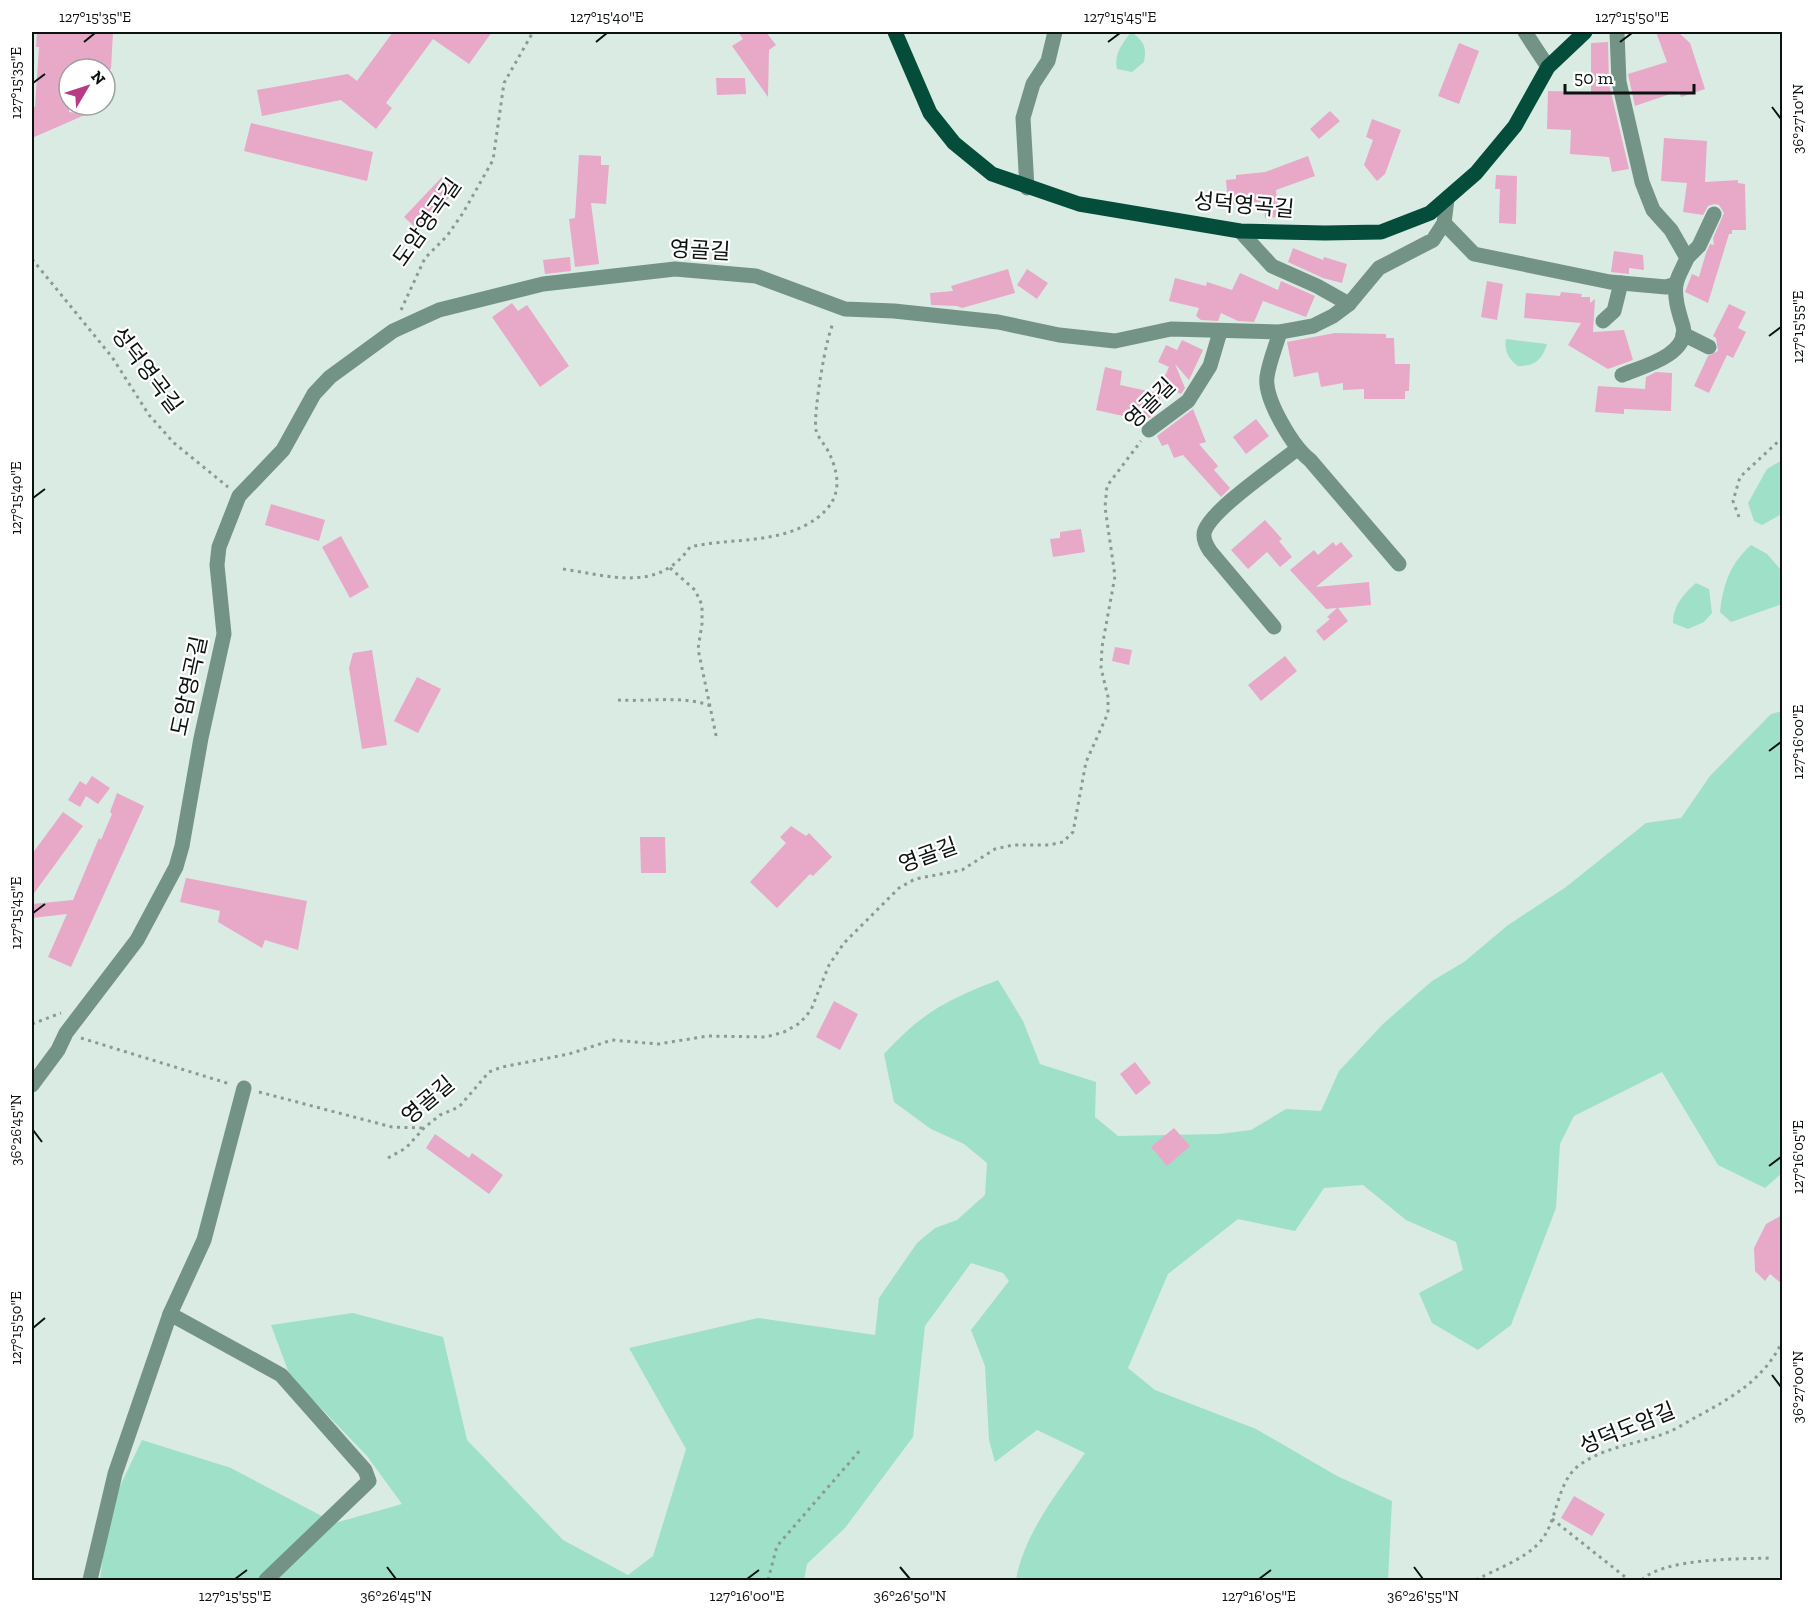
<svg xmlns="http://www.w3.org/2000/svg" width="1814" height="1612" font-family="'Zilla Slab','Noto Sans KR',serif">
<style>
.green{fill:#9fe0c8}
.building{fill:#e8a8c8}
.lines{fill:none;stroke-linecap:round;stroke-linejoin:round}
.path{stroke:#8c9994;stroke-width:3;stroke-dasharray:3 4.5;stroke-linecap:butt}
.minor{stroke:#749387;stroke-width:15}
.major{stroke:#044d3b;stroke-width:15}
.ticks{fill:none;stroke:#0c1210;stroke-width:2}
.labels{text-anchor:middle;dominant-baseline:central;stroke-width:4.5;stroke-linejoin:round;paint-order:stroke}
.street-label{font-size:22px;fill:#0c1210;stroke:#fff}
.neatline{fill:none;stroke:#0c1210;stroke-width:2}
.ticks-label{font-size:15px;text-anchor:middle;fill:#0c1210}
</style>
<rect width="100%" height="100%" fill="#daebe4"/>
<g class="green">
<path d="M1131 32C1144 41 1147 47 1144 62L1132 72 1117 69C1114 54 1122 44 1131 32Z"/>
<path d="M1506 339 1547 344C1542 360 1535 366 1518 366 1509 359 1504 352 1506 339Z"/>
<polygon points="1782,460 1782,514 1762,525 1754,521 1748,503 1767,469"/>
<path d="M1751 545 1767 554 1782 571V604L1731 622 1720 612C1723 584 1730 564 1751 545Z"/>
<path d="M1696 583 1709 589 1712 613 1704 622 1688 629 1673 623C1673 605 1684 594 1696 583Z"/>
<path d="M1782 711V1105C1777 1125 1782 1152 1782 1173L1765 1188 1718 1165 1662 1072 1574 1116 1560 1144 1556 1208 1511 1325 1478 1350 1432 1323 1419 1293 1463 1270 1456 1242 1406 1220 1363 1185 1324 1188 1295 1231 1238 1219 1168 1274 1128 1368 1155 1390 1256 1429 1337 1476 1392 1501 1388 1580H1016C1024 1533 1059 1491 1085 1453L1037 1430 995 1462 989 1440 985 1366 971 1330 1009 1281 1003 1273 971 1263 925 1326 913 1437 845 1528 807 1564 804 1580H100L109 1509 142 1440 231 1468 335 1523 402 1504 367 1456 290 1376 271 1325 353 1313 443 1337 467 1440 563 1540 628 1575 653 1556 686 1449 629 1348 758 1318 875 1335 879 1298 917 1243 935 1228 957 1220 985 1195 987 1163 964 1144 931 1129 894 1102 884 1054C923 1012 945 1001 998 980L1023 1021 1040 1064 1096 1082 1095 1117 1118 1136 1219 1134 1251 1130 1286 1109 1321 1111 1339 1071 1383 1024 1432 981 1464 962 1508 925 1566 887 1646 823 1681 818 1710 776 1771 714Z"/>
</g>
<g class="building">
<polygon points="37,32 113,32 111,69 69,69 69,112 87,114 32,138 32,107 35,107 39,47 36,47"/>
<polygon points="393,32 492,32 469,64 433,39 386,103 392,108 376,129 341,100 262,116 257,90 348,74 357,81"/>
<polygon points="738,32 766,32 776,45 769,50 768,97 732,46 743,39"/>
<polygon points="1656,32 1678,32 1690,43 1705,89 1681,97 1679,91 1635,106 1628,74 1667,62"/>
<polygon points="1608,42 1609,84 1629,169 1612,172 1609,157 1570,154 1571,130 1547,129 1548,91 1591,92 1591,43"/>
<polygon points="1459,43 1479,51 1459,104 1438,96"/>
<polygon points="716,78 745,78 746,94 717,95"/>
<polygon points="1330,111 1340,121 1319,139 1310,129"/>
<polygon points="1372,119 1401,130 1385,174 1377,181 1364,165 1373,140 1366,137"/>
<polygon points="251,123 373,152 367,181 244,151"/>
<polygon points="1664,138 1707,141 1705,182 1738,180 1738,183 1745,184 1746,230 1732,230 1732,234 1729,234 1708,303 1685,292 1692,274 1699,277 1706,253 1710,244 1714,245 1713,238 1724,213 1719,205 1714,204 1708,206 1703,215 1683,212 1687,183 1661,181"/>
<polygon points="579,155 601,156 601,165 609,165 606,204 591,203 599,264 575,267 569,219 575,218"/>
<polygon points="1308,156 1315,176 1276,190 1279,217 1265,218 1264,202 1228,205 1226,180 1236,179 1236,175 1265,172"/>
<polygon points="1496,175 1517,176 1516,224 1499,223 1500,189 1495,189"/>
<polygon points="442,177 456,190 419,231 404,217"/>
<polygon points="1293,248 1323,260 1324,257 1347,264 1342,283 1323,278 1288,262"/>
<polygon points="1614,251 1643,255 1644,270 1629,268 1629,274 1611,272"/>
<polygon points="570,257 571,271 545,274 543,260"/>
<polygon points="1008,269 1015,293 962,308 957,306 931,305 930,293 953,291 951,286"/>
<polygon points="1027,269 1048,283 1037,299 1017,285"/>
<polygon points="1240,273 1278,290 1281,281 1315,296 1306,317 1263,301 1254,322 1238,321 1221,313 1218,321 1201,320 1196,316 1199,308 1169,301 1175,278 1206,286 1207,282 1232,290"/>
<polygon points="1487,281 1503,284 1497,320 1481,317"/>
<polygon points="1561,292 1582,294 1581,297 1590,297 1590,303 1595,299 1593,332 1624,330 1633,360 1608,369 1568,345 1581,323 1524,318 1526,293 1560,296"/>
<polygon points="512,303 518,311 527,305 569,366 540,387 492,317"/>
<polygon points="1729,304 1746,312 1738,328 1746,332 1733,358 1727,355 1709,393 1694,386 1708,356 1718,351 1716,338 1713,336"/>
<polygon points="1335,333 1386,334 1386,338 1394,338 1395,364 1410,364 1409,391 1405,391 1405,399 1364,399 1364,389 1343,390 1343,383 1321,387 1318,372 1294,377 1287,342"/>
<polygon points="1182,340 1203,350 1189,380 1175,364 1185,388 1181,394 1161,384 1169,367 1158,362 1166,345 1177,350"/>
<polygon points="1105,367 1122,371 1120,385 1161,394 1157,412 1149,418 1124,412 1123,416 1096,410"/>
<polygon points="1656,372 1672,373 1671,411 1624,409 1624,414 1595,412 1598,386 1645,389 1646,377"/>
<polygon points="1193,409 1206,442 1199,444 1218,466 1214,470 1230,488 1221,497 1183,455 1174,458 1168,444 1162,446 1157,436"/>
<polygon points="1256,419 1269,436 1246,454 1233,437"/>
<polygon points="271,504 325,520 319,541 265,525"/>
<polygon points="1265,520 1282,539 1279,541 1292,557 1280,567 1267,552 1248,569 1231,550"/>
<polygon points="1081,529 1085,552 1053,557 1050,539 1060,538 1060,532"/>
<polygon points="341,536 369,587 350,598 322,547"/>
<polygon points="1333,542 1336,546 1341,542 1353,556 1316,587 1369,582 1371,605 1338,608 1348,621 1324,641 1316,631 1330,619 1327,617 1337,608 1326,609 1290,570 1314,550 1318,555"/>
<polygon points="1115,647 1132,650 1129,665 1112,661"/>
<polygon points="372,650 387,745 362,749 349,668 353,653"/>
<polygon points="1285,656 1297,671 1261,701 1248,685"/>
<polygon points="417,677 441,689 418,733 394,721"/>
<polygon points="92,776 110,788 98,804 86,796 80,807 68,800 80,781 86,785"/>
<polygon points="117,793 144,806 71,967 48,957 67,914 32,918 32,904 73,900 99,838 101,840 112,814 110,812"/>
<polygon points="63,812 83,826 32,896 32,854"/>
<polygon points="791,826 806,836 809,833 832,857 813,876 810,874 777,908 750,882 786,843 780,837"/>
<polygon points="640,837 665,837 666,873 641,873"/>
<polygon points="186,878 307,901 298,950 265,940 262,948 218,922 220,911 180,902"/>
<polygon points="834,1001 858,1014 840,1050 816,1037"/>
<polygon points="1135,1062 1151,1083 1136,1095 1120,1074"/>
<polygon points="1174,1128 1190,1146 1167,1166 1151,1147"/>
<polygon points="435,1134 469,1158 472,1153 503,1175 489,1194 426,1148"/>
<polygon points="1782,1215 1782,1284 1770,1274 1765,1281 1755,1271 1754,1248 1766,1224"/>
<polygon points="1574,1496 1605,1514 1592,1536 1561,1518"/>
</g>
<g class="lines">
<g class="path">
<polyline points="32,259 112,357 149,415 174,443 228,487"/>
<polyline points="401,310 425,258 447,236 463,213 493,160 504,83 533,32"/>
<polyline points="1739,517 1733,501 1740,477 1782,438"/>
<polyline points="670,568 695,590 702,605 702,624 698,649 717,740"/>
<path d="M563 569C611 576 658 593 690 547 728 538 770 544 806 525 839 507 845 483 827 449 824 444 817 436 816 430 813 415 826 334 834 322"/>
<path d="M618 700C648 702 683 695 711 706"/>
<polyline points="32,1024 61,1013"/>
<polyline points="81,1038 230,1084"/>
<polyline points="259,1092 392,1127 424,1128"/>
<polyline points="388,1158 406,1148 424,1128 440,1115 459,1107 489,1072 502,1067 569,1054 612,1040 658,1044 708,1036 766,1037 784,1032 800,1023 811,1010 829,965 844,943 899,888 915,879 962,870 995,849 1013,845 1049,845 1063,842 1073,832 1086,762 1108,713 1108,697 1101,668 1102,647 1115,576 1105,507 1107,486 1141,441"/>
<polyline points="1552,1519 1629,1580"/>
<polyline points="768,1580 777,1546 862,1448"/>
<path d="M1476 1580C1496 1569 1523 1560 1539 1543 1559 1522 1555 1481 1581 1464 1607 1446 1638 1444 1666 1433 1677 1429 1688 1421 1698 1416 1733 1397 1764 1379 1782 1342"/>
<path d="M1642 1580C1663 1558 1740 1559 1770 1558"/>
</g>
<g class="minor">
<polyline points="1525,32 1548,67"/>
<path d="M1617 32 1619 82 1642 182 1653 210 1671 230 1687 258C1684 266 1678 275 1676 284 1674 298 1679 313 1683 326 1690 355 1641 367 1622 375"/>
<polyline points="1027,188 1023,118 1033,84 1048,61 1055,32"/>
<polyline points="1444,223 1474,254 1610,282 1666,287 1676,284"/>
<polyline points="1240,231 1272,266 1317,286 1349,304"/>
<polyline points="1687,258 1699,246 1714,214"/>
<polyline points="1603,321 1614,311 1621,283"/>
<path d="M1280 332C1276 346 1269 362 1267 377 1264 399 1293 447 1310 460L1399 564"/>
<polyline points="1683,334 1709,347"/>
<polyline points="1149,430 1188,401 1210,366 1220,332"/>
<path d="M1274 627 1210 551C1206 545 1202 537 1205 530 1214 508 1276 466 1297 449"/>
<polyline points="32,1085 58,1050 66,1033 137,940 176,867 182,846 201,738 224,634 217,565 219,547 239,496 283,450 314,394 330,377 393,331 439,310 543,284 675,269 756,276 845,309 894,311 998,322 1059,335 1115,341 1171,329 1280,332 1313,326 1333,316 1349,304 1379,268 1433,240 1444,223 1447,199"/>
<polyline points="170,1314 281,1375 365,1470 369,1481 266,1580"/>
<polyline points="90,1580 115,1474 170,1314 204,1240 244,1088"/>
</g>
<polyline class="major" points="895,32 930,113 954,143 992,174 1079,204 1240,231 1325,233 1381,232 1430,213 1476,173 1515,126 1548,67 1585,32"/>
</g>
<path class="ticks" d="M84 42 95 33M596 42 607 33M1108 42 1120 33M1620 42 1632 33M33 83 45 74M1772 107 1781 119M1769 336 1781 327M33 498 45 489M1769 751 1781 742M33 913 45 904M33 1130 42 1142M1769 1166 1781 1157M33 1328 45 1318M1772 1375 1781 1387M387 1567 396 1579M900 1567 910 1579M1414 1567 1423 1579M235 1579 247 1570M747 1579 759 1570M1259 1579 1271 1570"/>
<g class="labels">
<g class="street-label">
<text transform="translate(1244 205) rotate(5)">성덕영곡길</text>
<text transform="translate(427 222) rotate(-55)">도암영곡길</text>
<text transform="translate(700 250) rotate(3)">영골길</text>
<text transform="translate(147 370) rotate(53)">성덕영곡길</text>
<text transform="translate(1150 403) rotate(-45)">영골길</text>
<text transform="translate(189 686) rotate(-78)">도암영곡길</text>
<text transform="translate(928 855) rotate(-20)">영골길</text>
<text transform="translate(428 1100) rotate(-40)">영골길</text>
<text transform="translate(1627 1428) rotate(-22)">성덕도암길</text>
</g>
</g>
<rect width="1814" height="1612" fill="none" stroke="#ffffff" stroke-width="66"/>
<g transform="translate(87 87) rotate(51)"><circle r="28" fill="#ffffff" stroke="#9ea09f" stroke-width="1.5"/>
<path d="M0-4.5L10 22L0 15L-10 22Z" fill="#b83a87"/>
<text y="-9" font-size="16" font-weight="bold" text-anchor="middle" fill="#0c1210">N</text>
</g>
<path d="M1565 84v9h129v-9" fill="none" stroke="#0c1210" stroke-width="3"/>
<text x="1574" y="84" font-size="18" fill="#0c1210" stroke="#ffffff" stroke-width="4.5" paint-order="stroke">50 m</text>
<rect x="33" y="33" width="1748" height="1546" class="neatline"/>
<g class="ticks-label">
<text x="95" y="22">127°15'35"E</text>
<text x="607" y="22">127°15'40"E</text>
<text x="1120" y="22">127°15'45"E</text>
<text x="1632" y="22">127°15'50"E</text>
<text transform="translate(16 83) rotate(-90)" y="5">127°15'35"E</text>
<text transform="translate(1798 119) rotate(-90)" y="5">36°27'10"N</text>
<text transform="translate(1798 327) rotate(-90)" y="5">127°15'55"E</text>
<text transform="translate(16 498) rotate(-90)" y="5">127°15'40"E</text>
<text transform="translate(1798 742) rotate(-90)" y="5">127°16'00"E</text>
<text transform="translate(16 913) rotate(-90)" y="5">127°15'45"E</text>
<text transform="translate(16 1130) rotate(-90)" y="5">36°26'45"N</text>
<text transform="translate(1798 1157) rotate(-90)" y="5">127°16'05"E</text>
<text transform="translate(16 1328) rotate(-90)" y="5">127°15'50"E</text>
<text transform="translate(1798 1387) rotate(-90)" y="5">36°27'00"N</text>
<text x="235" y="1601">127°15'55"E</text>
<text x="396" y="1601">36°26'45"N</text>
<text x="747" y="1601">127°16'00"E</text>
<text x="910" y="1601">36°26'50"N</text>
<text x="1259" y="1601">127°16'05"E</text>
<text x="1423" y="1601">36°26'55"N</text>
</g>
</svg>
